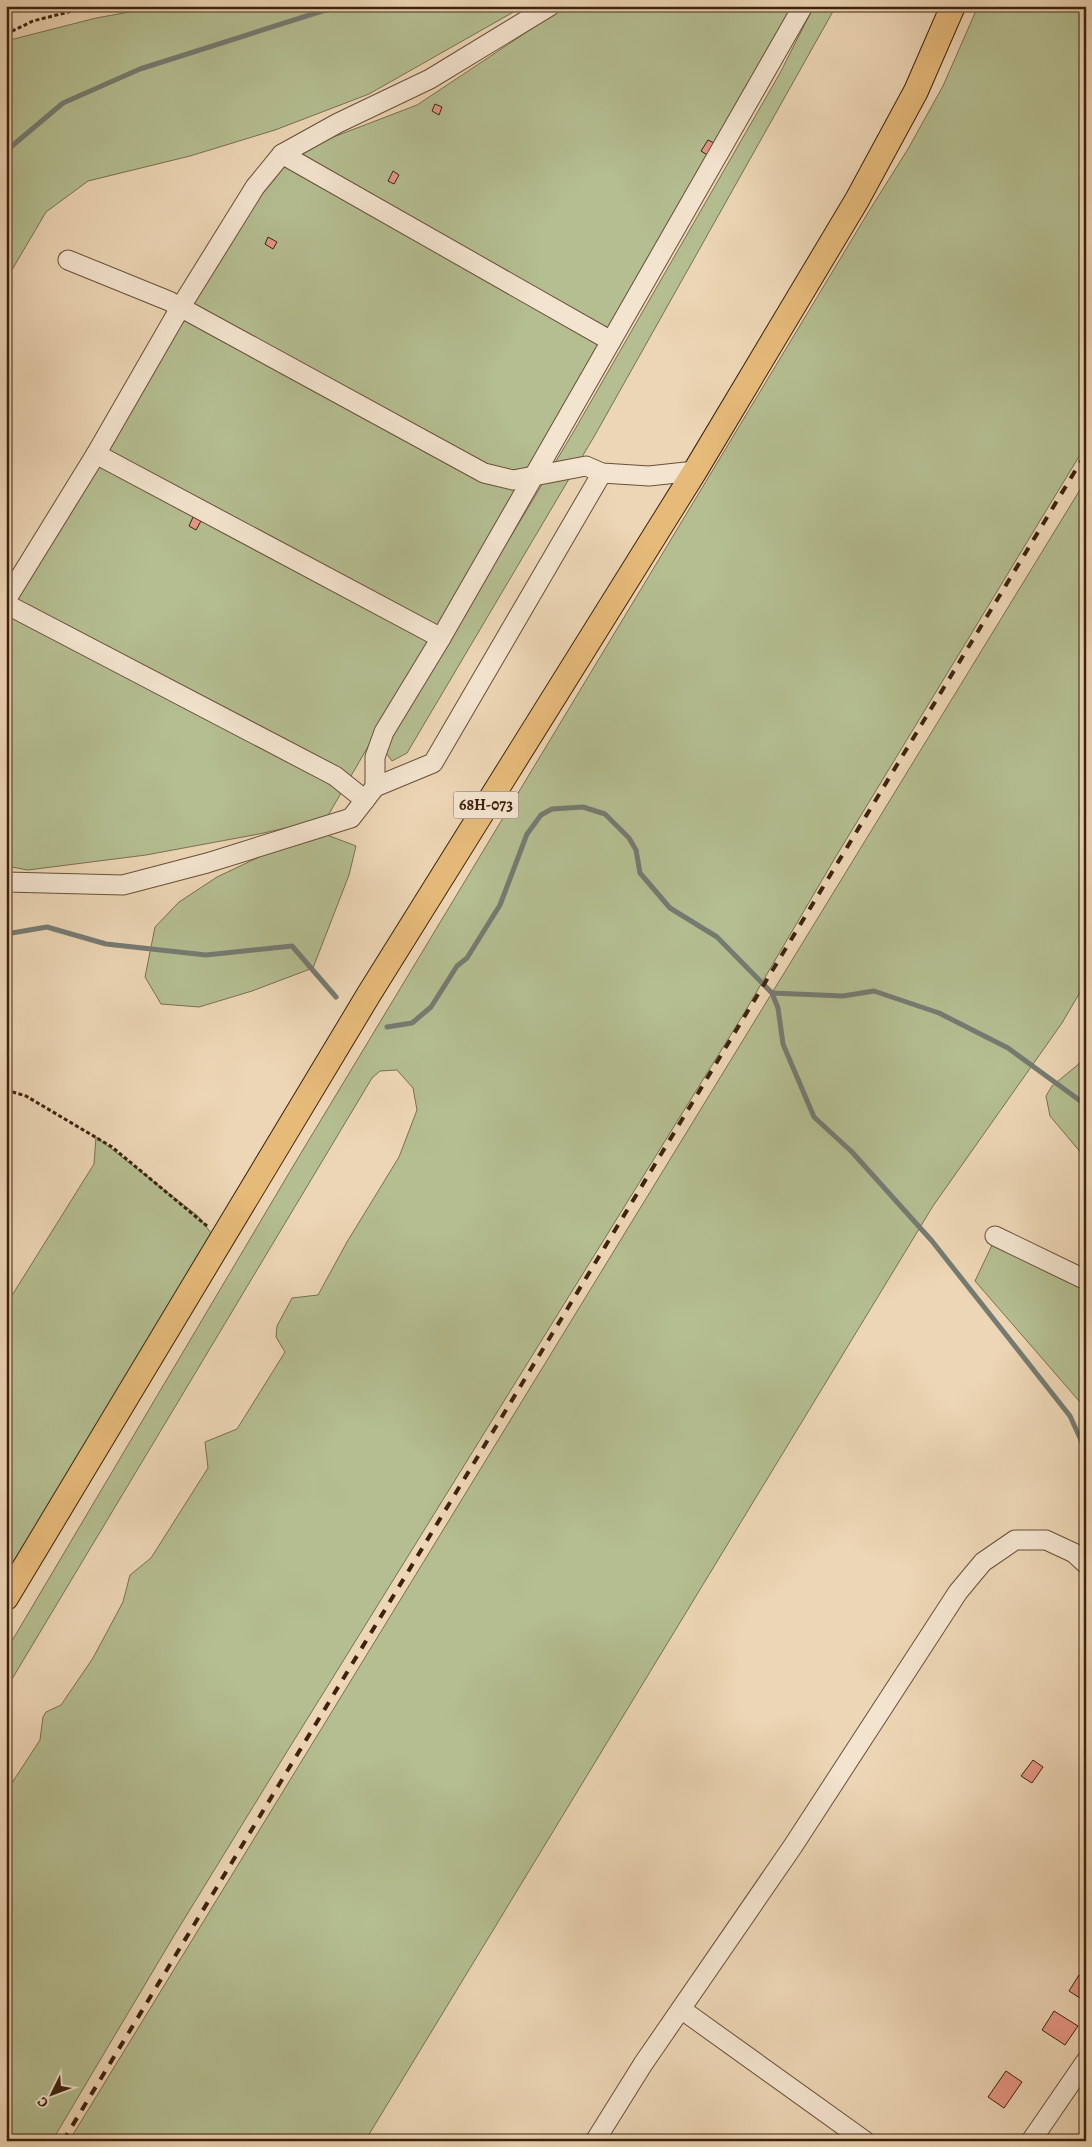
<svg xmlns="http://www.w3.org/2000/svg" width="1092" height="2147" font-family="Alegreya,serif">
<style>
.green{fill:#b4be91;stroke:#787050}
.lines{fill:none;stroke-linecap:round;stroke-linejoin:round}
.stream{stroke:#757b72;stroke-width:5}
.building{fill:#e79786;stroke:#3d220e}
.minor-casing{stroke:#694f38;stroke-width:21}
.major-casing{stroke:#3d220e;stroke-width:26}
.path{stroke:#3d220e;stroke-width:3;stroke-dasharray:4 2.5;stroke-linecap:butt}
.minor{stroke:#f3e4cf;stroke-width:19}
.major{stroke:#e6bb7a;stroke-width:24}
.rail{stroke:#3d220e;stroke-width:4;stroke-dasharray:9 9;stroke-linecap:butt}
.labels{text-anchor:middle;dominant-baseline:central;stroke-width:4;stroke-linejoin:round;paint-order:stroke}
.shield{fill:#f3e4cf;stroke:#745c48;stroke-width:1}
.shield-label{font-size:16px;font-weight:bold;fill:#3d220e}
</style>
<rect width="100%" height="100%" fill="#edd6b5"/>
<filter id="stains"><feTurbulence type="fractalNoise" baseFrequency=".004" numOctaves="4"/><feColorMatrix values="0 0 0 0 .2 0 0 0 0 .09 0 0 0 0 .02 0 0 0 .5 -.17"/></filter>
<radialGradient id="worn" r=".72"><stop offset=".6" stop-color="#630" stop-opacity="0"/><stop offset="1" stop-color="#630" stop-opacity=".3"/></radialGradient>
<g class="green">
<polygon points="163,6 524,6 369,94 275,130 190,156 88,181 46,212 6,280 6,41 96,18"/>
<polygon points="566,6 798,6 326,819 259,834 146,855 28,870 6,866 6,616 268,179 302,149 417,105"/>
<polygon points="814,6 836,6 595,435 407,753 392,761 386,753 392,735 574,431 780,73"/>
<polygon points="978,6 1086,6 1086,445 835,858 743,1015 275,1771 175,1934 52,2141 6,2141 6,1792 40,1740 43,1717 46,1712 61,1705 93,1658 123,1602 130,1575 151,1558 208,1468 205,1442 237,1429 285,1352 276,1337 277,1326 292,1298 318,1295 347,1242 399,1157 417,1110 413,1088 397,1070 380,1071 372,1078 6,1689 6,1651 295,1163 869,211 908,149 943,86"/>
<polygon points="1086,480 1086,982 1062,1023 933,1206 365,2141 69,2141"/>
<polygon points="327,835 356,846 349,875 313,968 252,991 199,1007 161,1004 145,977 155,927 179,902 217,877 276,849"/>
<polygon points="1080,1063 1086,1065 1086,1155 1082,1154 1050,1116 1046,1096 1052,1086"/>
<polygon points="96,1137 198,1216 211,1233 6,1581 6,1305 94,1164"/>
<polygon points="993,1243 1086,1288 1086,1409 975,1281"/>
</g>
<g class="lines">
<g class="stream">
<polyline points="6,151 63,103 140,69 338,6"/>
<polyline points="6,934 47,927 106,944 206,955 292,946 336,997"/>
<polyline points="772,993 843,996 874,991 939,1013 1008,1048 1086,1105"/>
<polyline points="387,1027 412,1023 431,1007 457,966 467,958 500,905 527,834 541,815 552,809 583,807 605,814 629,838 636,850 640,873 670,908 717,937 772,993 778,1008 783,1044 814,1117 852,1152 932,1241 1070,1416 1086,1451"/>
</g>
</g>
<g class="building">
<polygon points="435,104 442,107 439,115 432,111"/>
<polygon points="708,140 716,144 709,156 701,151"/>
<polygon points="393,171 399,175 394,184 388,181"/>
<polygon points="268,237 277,242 273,249 265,244"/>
<polygon points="193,517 201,521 196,530 189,526"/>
<polygon points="1033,1760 1043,1767 1032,1783 1021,1776"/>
<polygon points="1079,1975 1086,1979 1086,2002 1069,1991"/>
<polygon points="1054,2011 1078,2026 1065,2045 1042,2030"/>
<polygon points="1006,2071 1022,2082 1004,2108 988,2097"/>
</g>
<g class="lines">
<g class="minor-casing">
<g id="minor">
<polyline points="282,154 611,341"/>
<polyline points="68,260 169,301 484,473 513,480 586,466 602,473 649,476 695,471"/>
<polyline points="6,600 96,454"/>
<polyline points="6,604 335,776 365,800"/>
<polyline points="441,638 96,454 180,308 255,187 282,154 338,123 430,79 550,6"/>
<polyline points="375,787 375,757 384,732 441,638 803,6"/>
<polyline points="6,882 123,885 207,863 351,818 375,787 433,763 602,473"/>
<polyline points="995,1236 1086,1280"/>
<polyline points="681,2009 865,2141"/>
<polyline points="595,2141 643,2064 793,1846 958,1592 983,1562 1015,1540 1046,1540 1074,1553 1086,1564"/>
<polyline points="1031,2141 1086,2061"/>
</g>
</g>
<g class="major-casing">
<polyline id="major" points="6,1598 369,994 695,471 857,200 916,91 953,6"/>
</g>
<g class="path">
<polyline points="6,34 33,21 92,6"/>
<polyline points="6,1090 26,1096 112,1147 207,1226"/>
</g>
<use href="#minor" class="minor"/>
<use href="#major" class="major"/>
<polyline class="rail" points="63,2141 1086,453"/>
</g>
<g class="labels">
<rect class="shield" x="453.5" y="791.5" width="65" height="27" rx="4"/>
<g class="shield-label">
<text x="486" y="805">68Н-073</text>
</g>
</g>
<rect width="1092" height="2147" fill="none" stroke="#edd6b5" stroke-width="25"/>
<rect x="8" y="8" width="1077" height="2132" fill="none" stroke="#3d220e" stroke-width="2.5"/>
<rect x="12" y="12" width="1067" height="2122" fill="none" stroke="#3d220e"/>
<g transform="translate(52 2094) rotate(228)" stroke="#f3e4cf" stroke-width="4" paint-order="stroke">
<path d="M0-4L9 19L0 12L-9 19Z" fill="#3d220e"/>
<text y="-8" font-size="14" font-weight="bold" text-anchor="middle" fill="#3d220e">С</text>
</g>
<rect width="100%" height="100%" filter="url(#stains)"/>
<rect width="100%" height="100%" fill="url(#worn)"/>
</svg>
